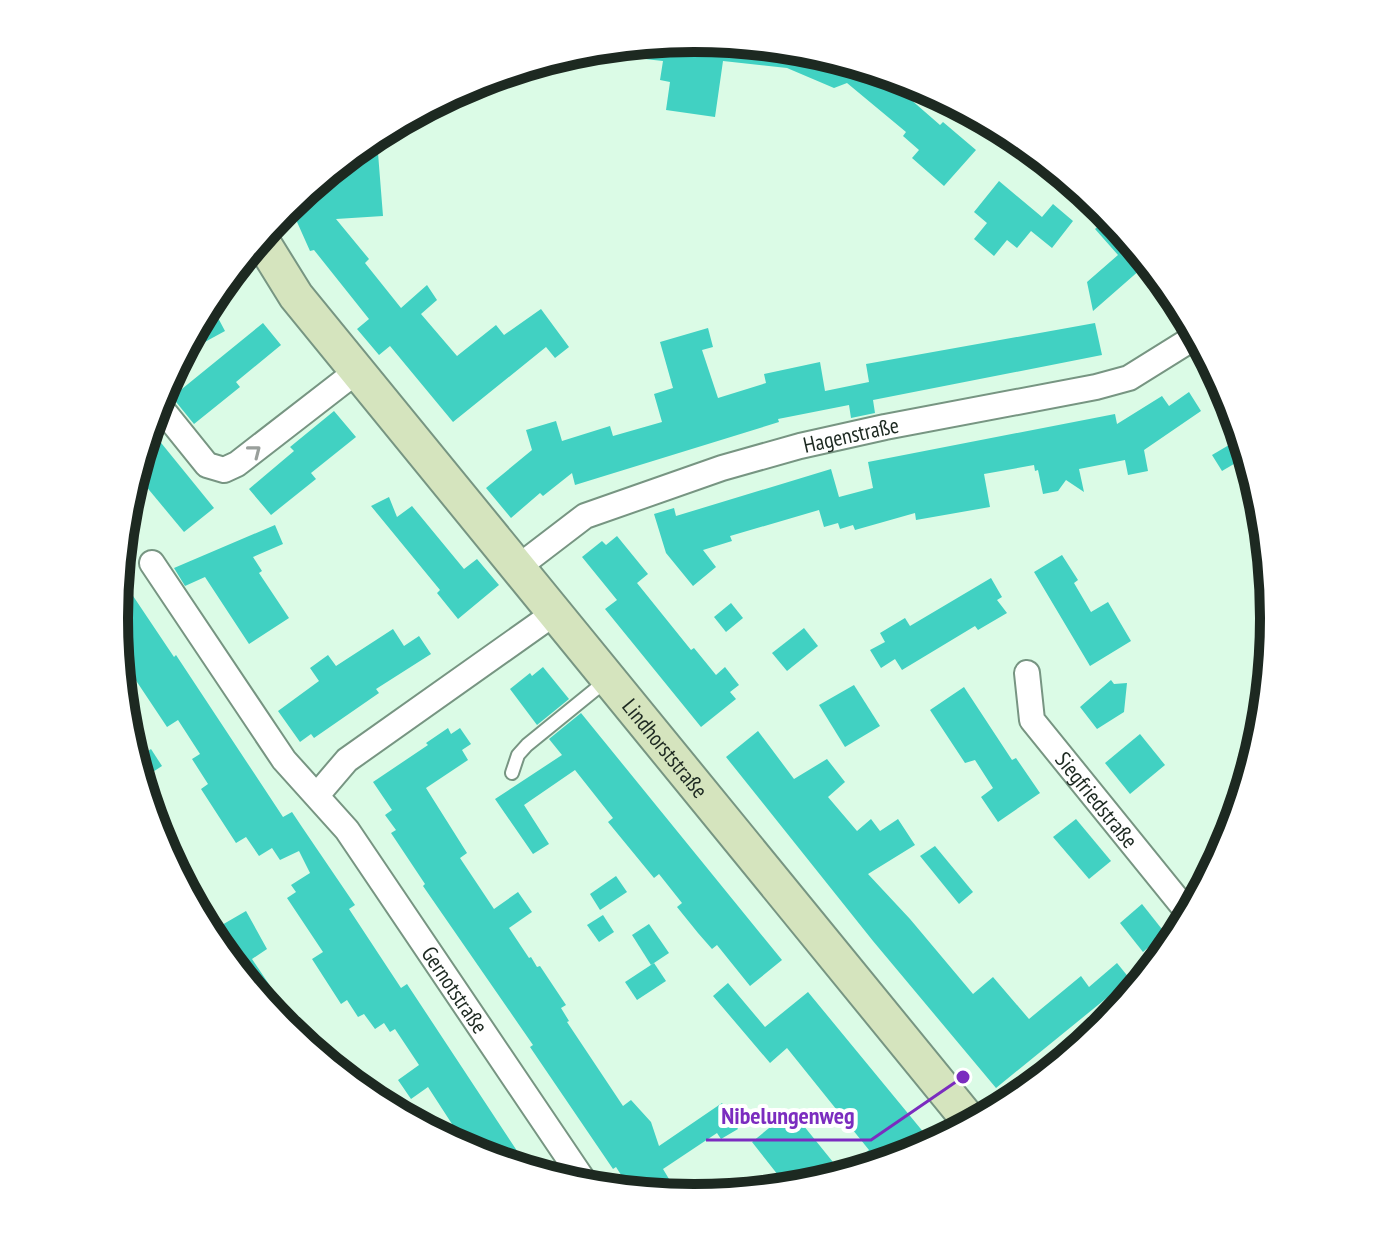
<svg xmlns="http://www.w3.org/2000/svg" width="1389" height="1236" font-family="'PT Sans Narrow',sans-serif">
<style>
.green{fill:#ccc174}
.building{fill:#41d1c2}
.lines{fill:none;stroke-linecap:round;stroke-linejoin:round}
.lane-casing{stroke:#779582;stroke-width:16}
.street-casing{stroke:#779582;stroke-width:28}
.secondary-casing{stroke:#779582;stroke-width:38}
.lane{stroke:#fff;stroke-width:12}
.street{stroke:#fff;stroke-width:24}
.secondary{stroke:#d5e4be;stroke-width:34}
.oneway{stroke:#999f9b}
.labels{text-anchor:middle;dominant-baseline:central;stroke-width:8;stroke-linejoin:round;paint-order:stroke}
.street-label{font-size:22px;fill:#1d2921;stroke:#fff}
.rim{fill:none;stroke:#1d2921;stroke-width:10}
.leader{fill:none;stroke:#7b2cbf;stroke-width:3}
.callout-dot{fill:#7b2cbf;stroke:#fff;stroke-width:3}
.callout-label{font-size:24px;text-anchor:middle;font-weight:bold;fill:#7b2cbf;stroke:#fff;stroke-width:8;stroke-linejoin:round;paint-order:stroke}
</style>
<rect width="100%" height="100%" fill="#dbfbe6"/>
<path class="green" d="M976 114 1017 136 1067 177C1031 172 1001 136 976 114Z"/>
<g class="building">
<polygon points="695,38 808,49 878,71 940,125 943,122 976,150 944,186 912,158 919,150 903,136 906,132 847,83 834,88 787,68 723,61 715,117 666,110 670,82 660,80 663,61 608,55 609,46"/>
<polygon points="378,153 383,216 336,219 369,259 365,263 401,308 427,285 437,300 421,314 457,356 496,325 504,335 541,309 569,347 555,358 546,347 453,422 390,346 379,355 357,329 369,319 314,250 310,251 289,204 302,194 338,178 336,165 347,156"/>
<polygon points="999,181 1042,217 1053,204 1073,221 1052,248 1031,231 1017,248 1007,240 994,256 974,239 987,223 974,212"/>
<polygon points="1111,215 1149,262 1093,311 1087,282 1118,255 1095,229"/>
<polygon points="209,301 225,331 181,355 198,323"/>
<polygon points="263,323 281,345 236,382 240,387 194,424 172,397"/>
<polygon points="1095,323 1102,355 873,400 875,413 851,418 849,405 778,419 779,422 575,485 572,473 543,496 540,493 511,518 486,488 532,450 526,430 556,421 562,441 610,426 613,436 662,422 654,394 673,388 660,342 708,328 713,347 702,350 718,398 766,383 764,374 820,362 825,391 869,382 866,364"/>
<polygon points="1189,392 1201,411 1144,450 1148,471 1128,475 1125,460 1079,469 1084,492 1066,480 1058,491 1043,494 1038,470 1035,471 1034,465 984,474 990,507 916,520 915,513 855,530 853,525 840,529 838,523 824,527 819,510 730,536 732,541 703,550 716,567 693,586 666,553 654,514 674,508 676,516 831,469 839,497 873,488 868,462 1115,414 1117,424 1162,396 1169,406"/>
<polygon points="334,411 356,437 311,473 316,479 271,515 249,489 294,451 290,447"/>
<polygon points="149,428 214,508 184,532 135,473"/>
<polygon points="1229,445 1239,461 1222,471 1212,455"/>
<polygon points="389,497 397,517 412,506 464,569 477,559 499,585 458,619 437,593 440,590 371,506"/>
<polygon points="275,525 283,544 253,557 262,571 259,573 289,618 249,644 205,577 185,586 174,568"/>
<polygon points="617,536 648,574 637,583 691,650 694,648 716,675 725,667 739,685 730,692 736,699 701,727 605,609 617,600 582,557 602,541 606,545"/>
<polygon points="1062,555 1078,580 1074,583 1091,612 1108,602 1131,641 1090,666 1034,572"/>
<polygon points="119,575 174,657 176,655 283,817 292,812 302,827 355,905 349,909 401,988 407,984 531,1172 476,1155 468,1143 461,1148 436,1135 452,1124 428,1087 411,1099 398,1080 419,1065 395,1029 390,1032 384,1023 375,1029 364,1014 358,1017 347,1000 341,1004 312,959 323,952 287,898 296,892 291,885 310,873 299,851 280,860 272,848 259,856 246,837 236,843 201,789 208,784 192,759 200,754 178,720 167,727 135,679 121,688 114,618"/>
<polygon points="991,578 1002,597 997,600 1007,613 978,630 975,626 902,670 895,659 881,668 870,650 885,642 880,633 905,618 910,626"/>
<polygon points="731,603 743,618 726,632 714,617"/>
<polygon points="804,628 818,646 787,671 772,653"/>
<polygon points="393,629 404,646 419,636 431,654 376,689 379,693 314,738 311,734 300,742 278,711 319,681 310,668 328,655 336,666"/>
<polygon points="543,667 569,699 537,725 510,689 530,673 532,676"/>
<polygon points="1111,680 1114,684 1127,683 1124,712 1097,729 1080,707"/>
<polygon points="854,685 880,726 845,747 819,705"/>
<polygon points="964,687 1012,760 1016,758 1040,793 998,822 981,797 993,788 975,760 965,763 930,710"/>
<polygon points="581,713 782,960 750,986 717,945 712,949 698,933 677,907 682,903 659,874 654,878 608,822 613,818 575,770 524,805 549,844 533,854 495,799 562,755 549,739"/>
<polygon points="448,728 451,734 460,728 471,744 462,750 468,760 426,788 467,853 460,858 494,909 518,892 532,912 509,928 529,958 531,957 537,967 540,966 566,1005 561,1008 569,1021 567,1022 623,1106 631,1100 651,1122 659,1146 722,1103 738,1129 721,1139 717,1133 663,1169 669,1179 665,1181 675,1196 632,1192 616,1167 613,1169 530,1047 533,1045 423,886 425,884 391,833 396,830 385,815 392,810 373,782 428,745 426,743"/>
<polygon points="758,731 794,779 827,759 845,782 828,797 857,831 871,819 880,831 898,819 915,845 868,874 910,919 973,994 993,977 1029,1019 1081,976 1089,987 1117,963 1130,979 996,1088 873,941 726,757"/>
<polygon points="1140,734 1165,765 1130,794 1105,763"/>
<polygon points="151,749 162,766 145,777 135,760"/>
<polygon points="1076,819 1111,861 1089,879 1053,837"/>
<polygon points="935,846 973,892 959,904 920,856"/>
<polygon points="616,876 627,892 600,910 590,894"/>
<polygon points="1142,904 1165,933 1143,952 1120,923"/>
<polygon points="246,911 267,949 252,959 287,1011 277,1019 208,933"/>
<polygon points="603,915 614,932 599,942 587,925"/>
<polygon points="649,924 669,953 651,965 632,935"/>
<polygon points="654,963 666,981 637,1000 625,982"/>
<polygon points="728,983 765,1027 808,992 934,1145 916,1154 807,1187 789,1189 752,1142 791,1110 841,1172 869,1150 787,1048 770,1063 713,996"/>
</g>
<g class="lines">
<g class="lane-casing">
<polyline id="lane" points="512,773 518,755 527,745 607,680"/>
</g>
<g class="street-casing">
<g id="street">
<polyline points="157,403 207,465 224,470 237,464 357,371"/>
<path id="s1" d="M152 563 284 760 347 830 588 1187"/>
<path id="s2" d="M517 568 585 516 722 468 800 446 885 427 1096 387 1129 378 1198 335"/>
<path id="s3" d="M1027 673 1032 720 1190 915"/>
<polyline points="318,794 347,760 556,612"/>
</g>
</g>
<g class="secondary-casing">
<g id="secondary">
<path id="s4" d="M260 238 296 296 972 1124"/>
</g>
</g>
<use href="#lane" class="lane"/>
<use href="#street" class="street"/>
<use href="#secondary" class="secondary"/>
</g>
<defs><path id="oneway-chevron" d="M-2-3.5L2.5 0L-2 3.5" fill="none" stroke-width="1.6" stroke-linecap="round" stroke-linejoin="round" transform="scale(2)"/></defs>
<use class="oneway" href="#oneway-chevron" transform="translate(255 451) rotate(-38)"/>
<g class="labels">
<g class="street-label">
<text stroke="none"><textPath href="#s2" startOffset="364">Hagenstraße</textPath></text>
<text stroke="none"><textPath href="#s4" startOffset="652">Lindhorststraße</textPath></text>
<text stroke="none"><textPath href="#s3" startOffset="150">Siegfriedstraße</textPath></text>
<text stroke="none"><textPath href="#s1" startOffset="524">Gernotstraße</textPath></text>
</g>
</g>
<path d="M0 0H1389V1236H0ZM128 618a566 566 0 1 1 1132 0a566 566 0 1 1-1132 0Z" fill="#fff" fill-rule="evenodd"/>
<path class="rim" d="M128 618a566 566 0 1 1 1132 0a566 566 0 1 1-1132 0Z"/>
<path class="leader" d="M963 1077L871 1140H706"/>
<circle class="callout-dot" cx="963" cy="1077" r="8"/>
<g class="callout-label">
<text x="788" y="1124">Nibelungenweg</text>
</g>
</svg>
